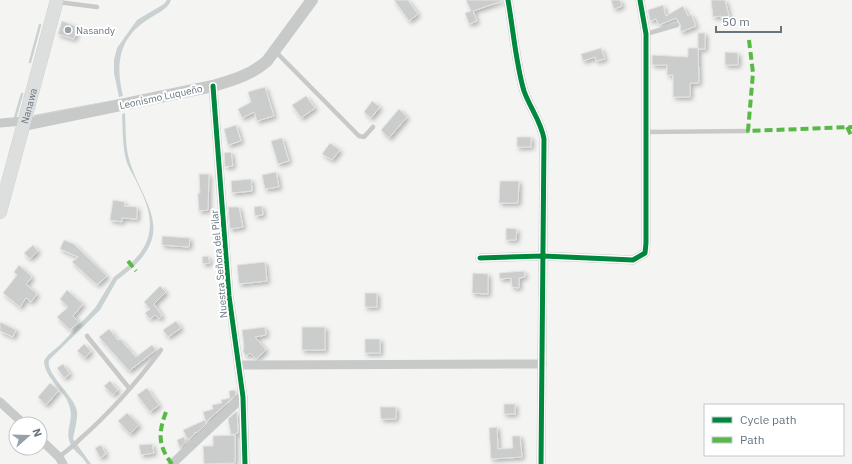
<svg xmlns="http://www.w3.org/2000/svg" width="852" height="464" font-family="'IBM Plex Sans',sans-serif">
<style>
.water{fill:#c9d1d3}
.lines{fill:none;stroke-linecap:round;stroke-linejoin:round}
.stream{stroke:#c9d1d3;stroke-width:2.5}
.building{fill:#cbcccc;stroke:#e3e3e2;filter:url(#shadow)}
.secondary-casing{stroke:#d1d1d1;stroke-width:14}
.service{stroke:#c8caca;stroke-width:4.5}
.minor{stroke:#c8caca;stroke-width:9}
.tertiary{stroke:#c8caca;stroke-width:12}
.secondary{stroke:#dddede;stroke-width:13}
.quiet{stroke:#58b947;stroke-width:4;stroke-dasharray:8 4;stroke-linecap:butt}
.cycleway-casing{stroke:#fff;stroke-width:8}
.cycleway{stroke:#00873e;stroke-width:5}
.poi-dot{fill:#98a1a8;stroke:#fff;stroke-width:1.5}
.labels{text-anchor:middle;dominant-baseline:central;stroke-width:4;stroke-linejoin:round;paint-order:stroke}
.poi-label{font-size:10px;fill:#667580;stroke:#fff;text-anchor:start}
.street-label{font-size:10px;fill:#667580;stroke:#fff}
</style>
<defs>
<filter id="shadow"><feDropShadow dx="2.5" dy="2.5" stdDeviation="2" flood-color="#0004"/></filter>
</defs>
<rect width="100%" height="100%" fill="#f4f4f2"/>
<g class="water">
<path d="M167 0H171C168 9 158 13 150 18 119 37 115 62 123 96L119 97 114 73V60L117 48 137 20 164 4Z"/>
<polygon points="118,99 34,117 34,115"/>
<path d="M125 113C126 128 125 145 129 159 140 199 175 227 134 266L131 263C157 239 153 214 138 185 135 178 130 170 127 163 122 148 123 129 122 114Z"/>
<path d="M129 265 131 269 117 280 100 310 49 360C45 374 74 395 77 411 78 420 74 431 73 439L91 464H87C82 455 71 450 69 440 66 425 76 419 67 400 60 387 45 377 44 361L48 355 60 345 95 308 114 277Z"/>
</g>
<g class="lines">
<g class="stream">
<polyline points="30,62 40,25"/>
<polyline points="15,118 22,94"/>
</g>
</g>
<g class="building">
<polygon points="394,0 408,0 418,14 409,21"/>
<polygon points="466,0 502,0 502,1 473,11 477,21 469,24 465,13 471,11"/>
<polygon points="611,0 620,0 622,6 614,9"/>
<polygon points="711,0 725,0 729,16 721,18 721,16 713,17"/>
<polygon points="663,5 666,16 683,6 688,16 691,14 696,26 681,32 680,24 676,18 659,25 656,19 650,21 648,10"/>
<polygon points="62,21 78,27 74,39 58,34"/>
<rect x="698" y="33" width="7" height="16"/>
<polygon points="601,48 605,59 596,61 595,57 583,61 581,54"/>
<polygon points="688,48 698,48 699,83 690,83 690,97 673,97 673,75 667,75 667,65 652,65 652,55 688,57"/>
<polygon points="725,52 738,53 738,65 725,65"/>
<polygon points="265,87 274,116 257,121 254,112 242,118 238,109 251,102 248,92"/>
<polygon points="306,96 315,108 301,118 292,105"/>
<polygon points="372,101 380,107 371,118 364,112"/>
<polygon points="399,109 407,117 389,138 381,130"/>
<polygon points="236,125 241,141 228,145 224,129"/>
<rect x="517" y="137" width="14" height="10"/>
<polygon points="282,138 289,161 278,164 271,141"/>
<polygon points="330,143 340,150 332,160 322,154"/>
<polygon points="231,152 233,166 225,167 224,153"/>
<polygon points="276,172 279,187 265,189 262,175"/>
<polygon points="199,174 209,174 208,210 199,211 198,197 198,193 200,193"/>
<polygon points="251,179 252,191 232,193 231,181"/>
<polygon points="500,181 519,181 518,203 499,203"/>
<polygon points="113,200 125,202 124,206 137,207 137,219 122,218 122,222 110,220"/>
<polygon points="262,206 263,215 255,216 254,207"/>
<polygon points="228,207 239,207 243,227 230,229"/>
<polygon points="506,228 517,229 516,240 506,240"/>
<polygon points="162,236 190,238 189,247 162,245"/>
<polygon points="64,240 74,244 107,276 97,285 72,262 78,257 60,249"/>
<polygon points="33,245 38,251 30,259 24,253"/>
<polygon points="208,256 210,263 203,264 202,257"/>
<polygon points="265,262 267,281 239,284 237,265"/>
<polygon points="19,265 32,277 26,284 37,294 31,302 26,298 20,307 3,293 17,275 14,272"/>
<polygon points="524,271 525,277 519,278 519,288 512,287 511,278 500,279 499,273"/>
<polygon points="473,273 488,274 488,294 472,293"/>
<polygon points="160,286 166,292 154,304 162,316 159,319 155,315 150,319 145,313 150,309 144,302"/>
<polygon points="67,290 83,304 73,316 79,322 70,330 57,317 68,307 60,299"/>
<rect x="365" y="293" width="12" height="14"/>
<polygon points="176,321 181,328 168,337 163,330"/>
<polygon points="0,322 16,330 13,337 0,331"/>
<polygon points="265,327 266,335 255,337 266,350 256,359 250,353 246,356 243,351 244,347 242,330"/>
<rect x="302" y="327" width="23" height="23"/>
<polygon points="109,329 118,340 120,339 136,357 152,345 156,350 129,371 99,337"/>
<rect x="365" y="339" width="15" height="14"/>
<polygon points="84,344 91,351 85,358 77,351"/>
<polygon points="63,364 70,374 64,378 57,368"/>
<polygon points="110,381 118,390 113,395 104,386"/>
<polygon points="50,383 59,390 46,405 38,397"/>
<polygon points="147,388 159,405 150,412 137,395"/>
<polygon points="235,390 236,395 206,422 203,412 213,409 212,405 222,403 221,400 230,398 229,391"/>
<rect x="504" y="404" width="11" height="10"/>
<polygon points="380,407 396,407 396,419 381,419"/>
<polygon points="237,411 238,433 231,435 228,419"/>
<polygon points="127,413 139,425 130,434 118,421"/>
<polygon points="205,420 206,424 198,432 194,433 195,434 188,440 183,430"/>
<polygon points="497,427 498,449 513,448 512,436 520,436 522,457 491,459 489,428"/>
<polygon points="235,435 235,463 204,464 203,446 213,446 213,436"/>
<polygon points="184,437 186,442 180,448 177,440"/>
<polygon points="152,444 154,453 141,455 139,445"/>
<polygon points="101,445 106,454 100,458 95,448"/>
</g>
<g class="lines">
<g class="secondary-casing">
<g id="secondary">
<path id="s1" d="M0 212 57 0"/>
</g>
</g>
<g class="service">
<polyline points="58,2 97,7"/>
<polyline points="646,34 677,25"/>
<polyline points="275,51 359,136 364,137 373,127"/>
<polyline points="645,132 748,131"/>
<polyline points="87,336 129,388"/>
<path d="M59 457C66 451 74 446 80 439 110 413 137 382 161 350"/>
</g>
<g class="minor">
<path d="M508 0C513 28 516 65 524 91 530 108 541 121 544 139L541 464"/>
<polyline points="213,86 229,296 243,397 245,464"/>
<polyline points="0,123 24,121"/>
<polyline points="480,258 543,256 633,260 645,253 646,243 646,34 640,0"/>
<polyline points="240,365 542,364"/>
<polyline points="0,402 24,424"/>
<polyline points="40,439 59,457 63,464"/>
<polyline points="172,464 243,397"/>
</g>
<path class="tertiary" d="M23 125 213 86C233 80 251 75 267 61L312 0"/>
<use href="#secondary" class="secondary"/>
<g class="quiet">
<polyline points="749,40 753,73 748,131 852,127"/>
<polyline points="847,127 852,137"/>
<polyline points="128,261 136,271"/>
<path d="M166 412C158 433 158 446 172 464"/>
</g>
<g class="cycleway-casing">
<g id="cycleway">
<path d="M508 0C513 28 516 65 524 91 530 108 541 121 544 139L541 464"/>
<polyline points="213,86 229,296 243,397 245,464"/>
<polyline points="480,258 543,256 633,260 645,253 646,243 646,34 640,0"/>
</g>
</g>
<use href="#cycleway" class="cycleway"/>
</g>
<circle class="poi-dot" cx="68" cy="30" r="4"/>
<g class="labels">
<g class="poi-label">
<text x="76" y="30">Nasandy</text>
</g>
<g class="street-label">
<text transform="translate(161 97) rotate(-12)">Leonismo Luqueño</text>
<text stroke="none"><textPath href="#s1" startOffset="110">Nanawa</textPath></text>
<text transform="translate(219 264) rotate(-95)">Nuestra Señora del Pilar</text>
</g>
</g>
<rect x="704" y="404" width="140" height="52" fill="#ffffff" stroke="#c2c8cc"/>
<rect x="712" y="417" width="20" height="6" fill="#00873e" stroke="#c2c8cc"/>
<text x="740" y="424" font-size="12" fill="#667580">Cycle path</text>
<rect x="712" y="437" width="20" height="6" fill="#58b947" stroke="#c2c8cc"/>
<text x="740" y="444" font-size="12" fill="#667580">Path</text>
<g transform="translate(28 436) rotate(70)"><circle r="19" fill="#ffffff" stroke="#c2c8cc"/>
<path d="M0-3L7 15L0 10L-7 15Z" fill="#98a1a8"/>
<text y="-6" font-size="11" font-weight="bold" text-anchor="middle" fill="#667580">N</text>
</g>
<path d="M716 26v6h65v-6" fill="none" stroke="#667580" stroke-width="2"/>
<text x="722" y="26" font-size="12" fill="#667580" stroke="#ffffff" stroke-width="3" paint-order="stroke">50 m</text>
</svg>
